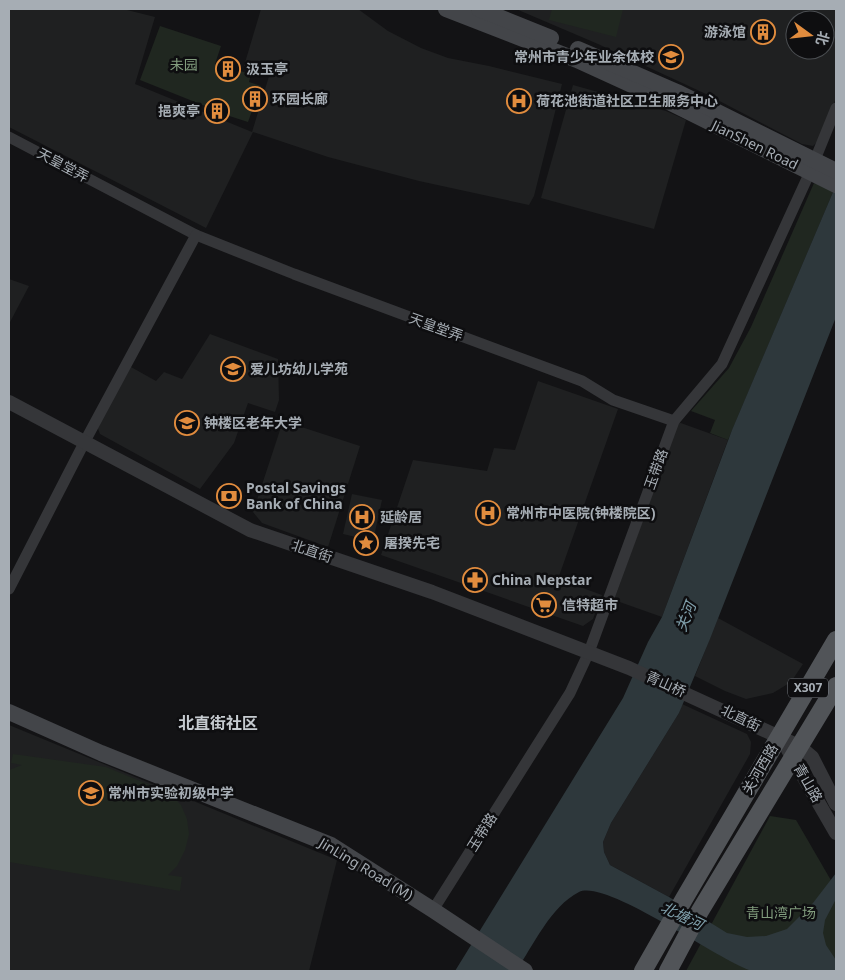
<svg xmlns="http://www.w3.org/2000/svg" width="845" height="980" font-family="'Noto Sans','Noto Sans SC',sans-serif">
<style>
.built{fill:#1f2021;fill-rule:evenodd}
.green{fill:#202720}
.water{fill:#2e383c}
.lines{fill:none;stroke-linecap:round;stroke-linejoin:round}
.minor{stroke:#353639;stroke-width:11}
.tertiary{stroke:#353639;stroke-width:14}
.secondary{stroke:#434549;stroke-width:16}
.primary{stroke:#515458;stroke-width:18}
.labels{text-anchor:middle;stroke-width:5;stroke-linejoin:round;paint-order:stroke}
.shield{fill:#0e0e10;stroke:#787d83;stroke-width:1}
.shield-label{font-size:12px;font-weight:bold;fill:#a6adb4}
.poi-label{font-size:14px;font-weight:bold;fill:#a6adb4;stroke:#0e0e10;text-anchor:start}
.park-label{font-size:14px;fill:#829d7e;stroke:#0e0e10}
.street-label{font-size:14px;fill:#a6adb4;stroke:#0e0e10}
.water-label{font-size:15px;font-style:italic;fill:#80a0ac;stroke:#0e0e10}
.quarter-label{font-size:16px;font-weight:bold;fill:#c6cbd0;stroke:#0e0e10}
</style>
<rect width="100%" height="100%" fill="#131315"/>
<g class="built">
<path d="M 9,9 L 123,9 L 155,17 L 135,84 L 252,132 L 270,73 L 244,66 L 261,9 L 358,9 L 388,31 L 421,48 L 448,58 L 489,66 L 562,84 L 534,196 L 529,205 L 419,181 L 328,157 L 253,132 L 206,228 L 9,127 Z"/>
<path d="M 516,9 L 836,9 L 836,98 L 820,139 L 813,146 L 802,144 L 706,94 L 598,44 ZM 795,20 L 825,20 L 825,50 L 795,50 Z"/>
<path d="M 573,85 L 666,111 L 686,120 L 654,229 L 541,198 Z"/>
<path d="M 9,279 L 29,286 L 9,324 Z"/>
<path d="M 210,334 L 278,359 L 279,400 L 275,412 L 248,403 L 234,443 L 200,489 L 100,434 L 97,426 L 131,367 L 156,381 L 164,372 L 182,379 Z"/>
<path d="M 538,381 L 618,409 L 558,579 L 602,595 L 593,619 L 583,626 L 381,555 L 413,460 L 487,471 L 494,448 L 515,450 Z"/>
<path d="M 283,421 L 360,446 L 328,547 L 262,523 L 253,512 Z"/>
<path d="M 678,422 L 728,440 L 662,617 L 614,600 Z"/>
<path d="M 352,494 L 382,500 L 373,541 L 343,534 Z"/>
<path d="M 718,618 L 803,664 L 791,682 L 773,693 L 746,699 L 725,691 L 695,676 Z"/>
<path d="M 682,704 L 747,734 L 751,742 L 750,754 L 669,897 L 610,865 L 604,852 L 603,842 L 611,823 L 679,713 Z"/>
<path d="M 9,725 L 337,860 L 309,971 L 9,971 Z"/>
</g>
<g class="green">
<path d="M 552,9 L 623,9 L 616,37 L 549,20 Z"/>
<path d="M 160,26 L 221,46 L 215,64 L 251,74 L 249,82 L 261,86 L 248,122 L 220,113 L 219,115 L 204,109 L 205,106 L 140,80 Z"/>
<path d="M 814,183 L 834,190 L 728,440 L 710,433 L 715,420 L 691,411 L 729,368 L 751,327 Z"/>
<path d="M 13,754 L 106,767 L 169,793 L 181,805 L 187,819 L 189,834 L 185,850 L 177,866 L 168,875 L 182,877 L 180,891 L 9,862 L 9,770 L 22,765 L 11,763 Z"/>
<path d="M 770,816 L 796,820 L 836,889 L 836,971 L 686,971 Z"/>
</g>
<path class="water" d="M 836,185 L 836,317 L 710,639 L 679,713 L 611,823 L 603,842 L 604,852 L 610,865 L 669,897 L 727,933 L 747,937 L 766,936 L 787,929 L 813,903 L 836,873 L 836,899 L 825,920 L 823,933 L 826,945 L 836,960 L 836,971 C 816,971 796,971 775,971 C 767,971 757,973 749,970 C 717,959 606,879 579,892 C 551,906 533,946 516,971 L 455,971 L 623,698 L 648,642 L 662,617 L 732,430 Z"/>
<g class="lines">
<g class="minor">
<path d="M 9,137 L 196,235 L 294,274 L 582,381 L 613,400 L 674,421"/>
<path d="M 9,589 L 84,443 L 196,235"/>
<path d="M 433,910 L 570,693 L 589,652 L 674,421 L 722,364 L 810,172 L 836,108"/>
</g>
<g class="tertiary">
<path d="M 9,402 L 250,530 L 432,592 L 629,668 L 799,746 L 812,757 L 836,804"/>
<path d="M 788,750 L 836,833"/>
</g>
<g class="secondary">
<path d="M 446,9 L 577,60 L 671,103 L 836,185"/>
<path d="M 479,9 L 551,38"/>
<path d="M 578,49 L 677,92 L 836,171"/>
<path d="M 9,712 L 101,753 L 331,845 L 433,910 L 525,971"/>
</g>
<g class="primary">
<path d="M 643,971 L 684,899 L 836,640"/>
<path d="M 668,971 L 700,911 L 836,686"/>
</g>
</g>
<defs>
<symbol id="building-ring" viewBox="-11 -11 22 22"><circle r="9.5" fill="#0e0e10" stroke="#e18c3e" stroke-width="1.5"/><path d="M-4-6H4V6H1V3H-1V6H-4ZM-2.5-4.3h1.7v1.8h-1.7ZM.8-4.3h1.7v1.8H.8ZM-2.5-1h1.7V.8h-1.7ZM.8-1h1.7V.8H.8Z" fill="#e18c3e"/></symbol>
<symbol id="school-ring" viewBox="-11 -11 22 22"><circle r="9.5" fill="#0e0e10" stroke="#e18c3e" stroke-width="1.5"/><path d="M0-5L7-2L0 1L-7-2ZM-4 1L0 2.5L4 1V4Q0 6-4 4Z" fill="#e18c3e"/></symbol>
<symbol id="hospital-ring" viewBox="-11 -11 22 22"><circle r="9.5" fill="#0e0e10" stroke="#e18c3e" stroke-width="1.5"/><path d="M-5-5h3v3.5h4V-5h3V5h-3V1.5h-4V5h-3Z" fill="#e18c3e"/></symbol>
<symbol id="bank-ring" viewBox="-11 -11 22 22"><circle r="9.5" fill="#0e0e10" stroke="#e18c3e" stroke-width="1.5"/><path d="M-6-4H6V4H-6ZM0-2.3a2.3 2.3 0 1 0 0 4.6a2.3 2.3 0 1 0 0-4.6Z" fill="#e18c3e"/></symbol>
<symbol id="sight-ring" viewBox="-11 -11 22 22"><circle r="9.5" fill="#0e0e10" stroke="#e18c3e" stroke-width="1.5"/><path d="M0-6L1.8-2.2L6-1.7L2.9 1.2L3.7 5.4L0 3.3L-3.7 5.4L-2.9 1.2L-6-1.7L-1.8-2.2Z" fill="#e18c3e"/></symbol>
<symbol id="pharmacy-ring" viewBox="-11 -11 22 22"><circle r="9.5" fill="#0e0e10" stroke="#e18c3e" stroke-width="1.5"/><path d="M-2-6h4v4h4v4h-4v4h-4v-4h-4v-4h4Z" fill="#e18c3e"/></symbol>
<symbol id="supermarket-ring" viewBox="-11 -11 22 22"><circle r="9.5" fill="#0e0e10" stroke="#e18c3e" stroke-width="1.5"/><path d="M-6-5.5h2.5l.6 2H6L4.5 2H-2.5L-4.4-4H-6ZM-1.5 3.2a1.3 1.3 0 1 0 .1 0ZM3 3.2a1.3 1.3 0 1 0 .1 0Z" fill="#e18c3e"/></symbol>
</defs>
<g fill-rule="evenodd">
<use href="#building-ring" x="749" y="18" width="28" height="28"/>
<use href="#school-ring" x="657" y="43" width="28" height="28"/>
<use href="#building-ring" x="214" y="55" width="28" height="28"/>
<use href="#building-ring" x="241" y="85" width="28" height="28"/>
<use href="#hospital-ring" x="505" y="87" width="28" height="28"/>
<use href="#building-ring" x="203" y="97" width="28" height="28"/>
<use href="#school-ring" x="219" y="355" width="28" height="28"/>
<use href="#school-ring" x="173" y="409" width="28" height="28"/>
<use href="#bank-ring" x="215" y="482" width="28" height="28"/>
<use href="#hospital-ring" x="474" y="499" width="28" height="28"/>
<use href="#hospital-ring" x="348" y="503" width="28" height="28"/>
<use href="#sight-ring" x="352" y="529" width="28" height="28"/>
<use href="#pharmacy-ring" x="461" y="566" width="28" height="28"/>
<use href="#supermarket-ring" x="530" y="591" width="28" height="28"/>
<use href="#school-ring" x="77" y="779" width="28" height="28"/>
</g>
<g class="labels">
<rect class="shield" x="788" y="678.5" width="40" height="19" rx="4"/>
<g class="shield-label">
<text x="808" y="692">X307</text>
</g>
<g class="poi-label">
<text x="746" y="37" text-anchor="end">游泳馆</text>
<text x="654" y="62" text-anchor="end">常州市青少年业余体校</text>
<text x="246" y="74">汲玉亭</text>
<text x="272" y="104">环园长廊</text>
<text x="536" y="106">荷花池街道社区卫生服务中心</text>
<text x="200" y="116" text-anchor="end">挹爽亭</text>
<text x="250" y="374">爱儿坊幼儿学苑</text>
<text x="204" y="428">钟楼区老年大学</text>
<text x="246" y="493">Postal Savings<tspan x="246" dy="16">Bank of China</tspan></text>
<text x="506" y="518">常州市中医院(钟楼院区)</text>
<text x="380" y="522">延龄居</text>
<text x="384" y="548">屠揆先宅</text>
<text x="492" y="585">China Nepstar</text>
<text x="562" y="610">信特超市</text>
<text x="108" y="798">常州市实验初级中学</text>
</g>
<g class="park-label">
<text x="184" y="70">未园</text>
<text x="781" y="918">青山湾广场</text>
</g>
<g class="street-label">
<text transform="translate(755 145) rotate(26)" y="5">JianShen Road</text>
<text transform="translate(63 165) rotate(28)" y="5">天皇堂弄</text>
<text transform="translate(436 327) rotate(20)" y="5">天皇堂弄</text>
<text transform="translate(656 469) rotate(-70)" y="5">玉带路</text>
<text transform="translate(312 551) rotate(19)" y="5">北直街</text>
<text transform="translate(666 684) rotate(24)" y="5">青山桥</text>
<text transform="translate(741 718) rotate(26)" y="5">北直街</text>
<text transform="translate(760 769) rotate(-60)" y="5">关河西路</text>
<text transform="translate(808 783) rotate(60)" y="5">青山路</text>
<text transform="translate(482 832) rotate(-58)" y="5">玉带路</text>
<text transform="translate(366 869) rotate(31)" y="5">JinLing Road (M)</text>
</g>
<g class="water-label">
<text transform="translate(686 617) rotate(-69)" y="5">关河</text>
<text transform="translate(682 916) rotate(26)" y="5">北塘河</text>
</g>
<g class="quarter-label">
<text x="218" y="729">北直街社区</text>
</g>
</g>
<rect width="845" height="980" fill="none" stroke="#a6adb4" stroke-width="20"/>
<g transform="translate(810 35) rotate(105)"><circle r="24" fill="#0e0e10" stroke="#4b4e52"/>
<path d="M0-4L9 19L0 12L-9 19Z" fill="#e18c3e"/>
<text y="-8" font-size="14" font-weight="bold" text-anchor="middle" fill="#a6adb4">北</text>
</g>
</svg>
